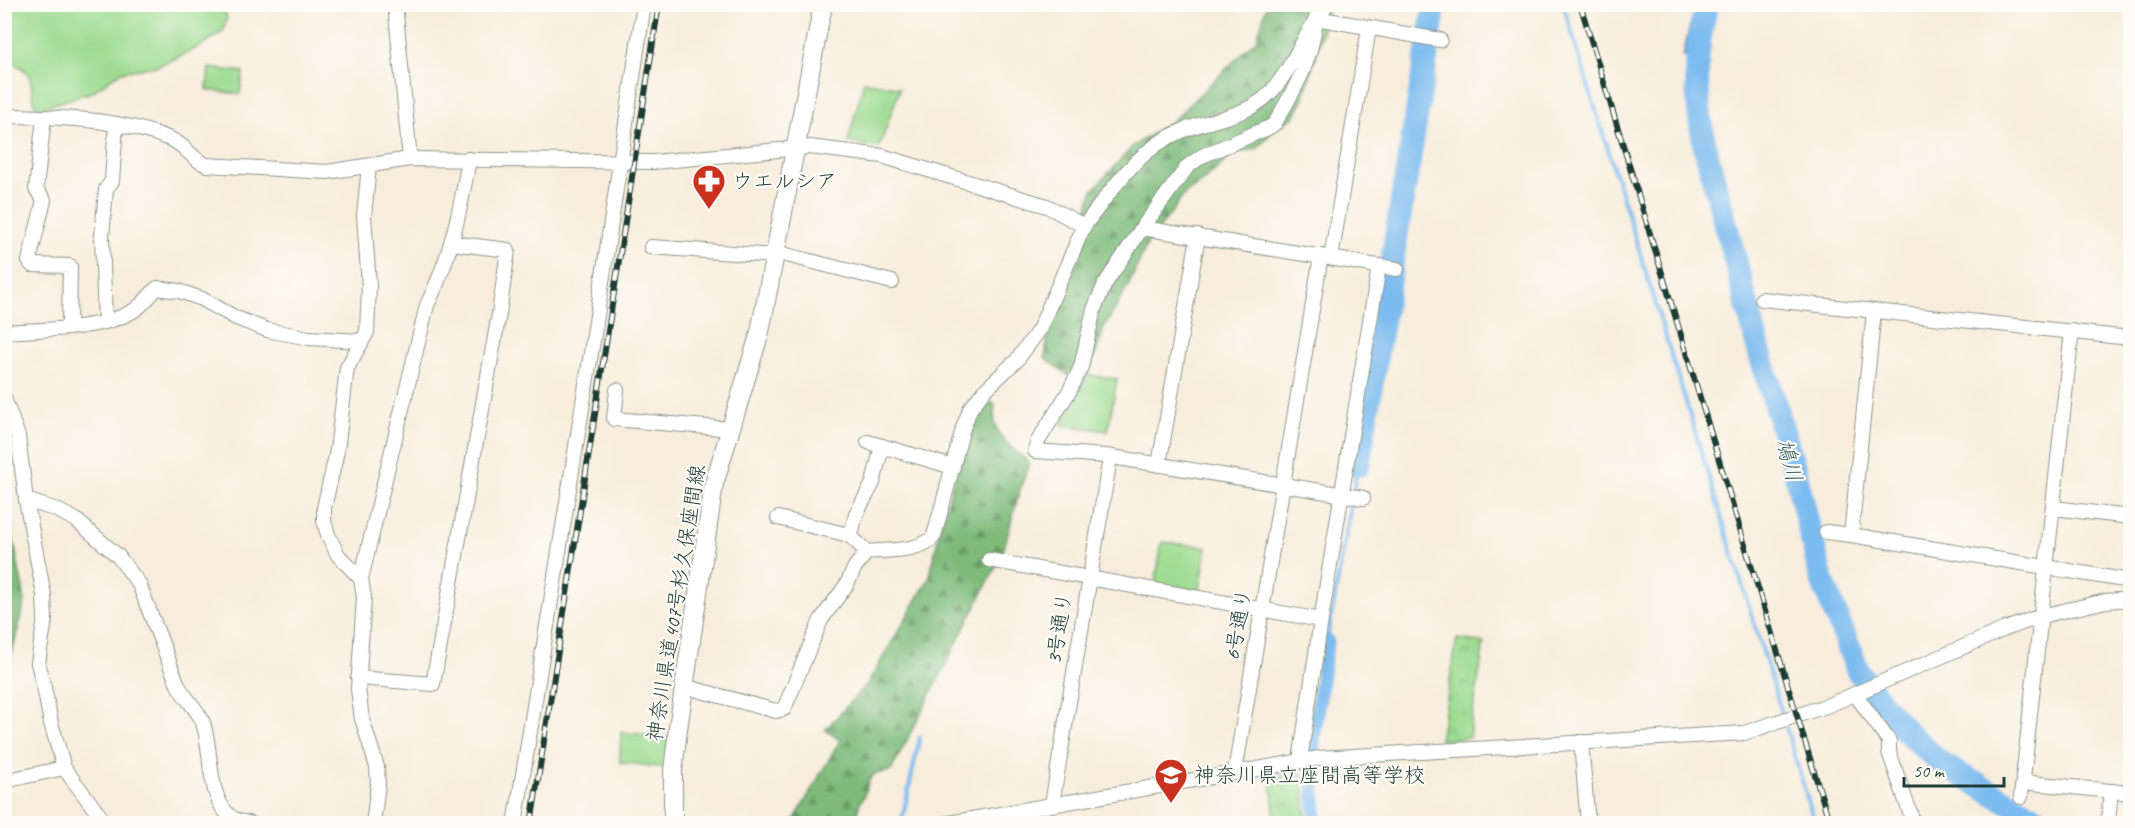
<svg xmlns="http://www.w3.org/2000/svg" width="2135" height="828" font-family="Caveat,'Klee One',sans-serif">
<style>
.grass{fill:url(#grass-tufts);stroke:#5e8c62;stroke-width:1.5}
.forest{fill:url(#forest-firs);stroke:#4e7c57;stroke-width:1.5}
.green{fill:#9ddb90;stroke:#5e8c62;stroke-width:1.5}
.water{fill:url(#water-ripples);stroke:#4d7c92;stroke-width:1.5}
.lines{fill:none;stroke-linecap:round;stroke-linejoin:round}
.stream{stroke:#7bbbef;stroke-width:4}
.canal{stroke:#7bbbef;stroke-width:14}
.river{stroke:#7bbbef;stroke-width:24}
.street-casing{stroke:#8c9588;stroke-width:16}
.secondary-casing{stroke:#8c9588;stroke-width:20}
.street{stroke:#fff;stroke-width:14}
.secondary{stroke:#fff;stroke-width:18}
.rail-casing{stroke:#1f3d34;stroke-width:6}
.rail{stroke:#fdfcf7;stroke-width:4;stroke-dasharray:11;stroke-linecap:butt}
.labels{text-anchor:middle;stroke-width:4.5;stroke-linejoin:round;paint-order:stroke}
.poi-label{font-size:21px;fill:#1f3d34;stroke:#fdfcf7;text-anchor:start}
.street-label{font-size:21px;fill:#1f3d34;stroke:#fdfcf7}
.water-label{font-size:22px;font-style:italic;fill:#365c63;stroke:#fdfcf7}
</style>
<defs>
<pattern id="grass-tufts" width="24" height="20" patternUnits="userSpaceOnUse" patternTransform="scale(1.5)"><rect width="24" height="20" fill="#9ddb90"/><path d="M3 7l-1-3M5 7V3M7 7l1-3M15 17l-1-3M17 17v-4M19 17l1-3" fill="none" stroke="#87bd7d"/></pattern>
<pattern id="forest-firs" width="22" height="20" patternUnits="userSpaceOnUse" patternTransform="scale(1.5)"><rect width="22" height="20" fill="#7ebb7a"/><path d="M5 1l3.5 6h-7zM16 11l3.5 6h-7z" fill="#679965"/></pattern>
<pattern id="water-ripples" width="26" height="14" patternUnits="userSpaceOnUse" patternTransform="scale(1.5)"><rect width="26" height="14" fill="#7bbbef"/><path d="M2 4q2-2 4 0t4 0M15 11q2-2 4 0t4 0" fill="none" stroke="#6499c2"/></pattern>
</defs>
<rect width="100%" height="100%" fill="#fdfcf7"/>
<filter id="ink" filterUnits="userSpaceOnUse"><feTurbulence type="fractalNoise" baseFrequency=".0167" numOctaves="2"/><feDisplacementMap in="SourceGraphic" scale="12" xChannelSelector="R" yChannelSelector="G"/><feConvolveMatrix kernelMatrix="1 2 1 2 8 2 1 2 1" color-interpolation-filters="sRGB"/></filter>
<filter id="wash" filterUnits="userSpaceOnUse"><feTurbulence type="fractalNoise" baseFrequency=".008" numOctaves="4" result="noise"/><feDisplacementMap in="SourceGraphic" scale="24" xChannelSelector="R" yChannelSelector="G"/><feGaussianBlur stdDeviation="1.35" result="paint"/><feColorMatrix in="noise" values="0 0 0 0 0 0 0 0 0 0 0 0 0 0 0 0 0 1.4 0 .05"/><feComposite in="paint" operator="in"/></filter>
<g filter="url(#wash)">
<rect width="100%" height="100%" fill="#f8eddc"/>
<g class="grass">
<path d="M 1457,639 L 1484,643 L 1469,738 L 1440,740 Z"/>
<path d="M 1302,774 L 1307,823 L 1275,823 L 1271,777 Z"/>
</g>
<g class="forest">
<path d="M 1267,5 L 1330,5 L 1304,98 L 1294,117 L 1274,129 L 1258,148 L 1233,154 L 1208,177 L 1185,194 L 1146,246 L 1129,285 L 1104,328 L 1092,365 L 1081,379 L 1068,375 L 1045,358 L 1049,326 L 1087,239 L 1087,211 L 1092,191 L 1133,146 L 1172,121 L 1257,39 Z"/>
<path d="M 984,400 L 995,404 C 990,436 1008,444 1030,463 L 1020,490 L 1002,555 L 891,771 L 874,774 L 869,780 L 864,796 L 859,804 L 857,823 L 792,824 L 840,740 L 825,730 L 868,683 L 929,579 L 941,525 L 972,418 Z"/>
<path d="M 5,496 L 25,600 L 5,682 L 4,682 Z"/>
</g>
<g class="green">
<path d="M 5,4 L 223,5 L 227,18 L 223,32 L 190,52 L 157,66 L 121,72 L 92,92 L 47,106 L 35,107 C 29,78 36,71 5,60 Z"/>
<path d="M 209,68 L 243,72 L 240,94 L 207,90 Z"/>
<path d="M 864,81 L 900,88 L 879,148 L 848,142 Z"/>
<path d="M 1089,375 L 1117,379 L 1108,431 L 1062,425 Z"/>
<path d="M 1162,542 L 1207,547 L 1200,590 L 1155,584 Z"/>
<path d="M 621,732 L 670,738 L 667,768 L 620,762 Z"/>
</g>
<path class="water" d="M 1697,5 L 1717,5 L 1704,59 L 1683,57 L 1689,29 Z"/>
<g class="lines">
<g class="stream">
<path d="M 1563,4 L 1783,717"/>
<path d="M 1353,493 L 1358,465"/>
<path d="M 1327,641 L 1352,500"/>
<path d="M 1785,724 L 1815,824"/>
<path d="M 1251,777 L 1312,767"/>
<path d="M 901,824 L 920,737"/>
</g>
<path class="canal" d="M 1317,824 L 1312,774 L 1313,745 L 1327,641"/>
<g class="river">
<path d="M 1707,4 C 1693,53 1695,99 1705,147 L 1759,350 L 1795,471 L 1821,577 L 1858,671 L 1878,699 L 1905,730 L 1943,765 L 2047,824"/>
<path d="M 1358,465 L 1435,4"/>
</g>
</g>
</g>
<g filter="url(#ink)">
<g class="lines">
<defs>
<g id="street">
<path d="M 395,4 L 410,159"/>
<path d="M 44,117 L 36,189 L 44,200 L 29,261 L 32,265 L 70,266 L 69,327"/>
<path d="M 4,120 L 15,116 C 66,118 122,119 170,139 C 188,146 190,159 207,165 L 327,172 L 410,159 L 654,162 L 810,147 L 882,156 L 1047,206 L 1084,226"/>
<path d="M 369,166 L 364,216 L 369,286 L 367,332 L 347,368 L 337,451 L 324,508 L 324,521 L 328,535 L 338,555 L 361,579 L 364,597 L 358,689 L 362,719 L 377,767 L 378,784 L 373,824"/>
<path d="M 1142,228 L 1397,269"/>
<path d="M 651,247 L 775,256"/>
<path d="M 775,252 L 892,282"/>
<path d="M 1331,258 L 1369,28"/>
<path d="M 1762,299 L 2130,338"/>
<path d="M 1874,311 L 1851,535 L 2130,581"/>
<path d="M 105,322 L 102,236 L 106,189 L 112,181 L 116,124"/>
<path d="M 4,332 C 44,329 98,331 133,311 C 142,306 150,295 157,288 L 179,291 L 202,299 L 236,318 L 267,330 L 309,338 L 361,341"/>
<path d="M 617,390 L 614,419 L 730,429"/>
<path d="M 4,398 L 18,436 L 26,500 L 44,595 L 45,619 L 38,663 L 44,687 L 51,723 L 64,768 L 106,824"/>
<path d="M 868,442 L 953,467"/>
<path d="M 1159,465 L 1198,236"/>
<path d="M 1363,498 L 1106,456 L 1035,451 L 1038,441 L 1070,390 L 1081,367 L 1094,309 L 1105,284 L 1142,228 L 1188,166 L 1202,156 L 1270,127 L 1275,123 C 1297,85 1311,63 1316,18 L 1440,40"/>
<path d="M 26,500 L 57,510 L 76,520 L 118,556 L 139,584 L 178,685 C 185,699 198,709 203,723 C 213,751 206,802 234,819 C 239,822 246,822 252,824"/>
<path d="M 2054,508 L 2130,517"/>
<path d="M 778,518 L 849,535 L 867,552"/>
<path d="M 1826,532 L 1851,535"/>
<path d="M 849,535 L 852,531 L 856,514 L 873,483 L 882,446"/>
<path d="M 989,560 L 1321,620"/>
<path d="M 361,579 L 427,305 C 451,257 460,212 469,159"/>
<path d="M 358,678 L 433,684 L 499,314 L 508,250 L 451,243"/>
<path d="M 683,686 L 776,711 L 784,709 L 821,620 L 847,584 L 855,567 L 867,552 C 886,550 922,552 934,536 L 963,428 L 970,409 L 984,391 L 1017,360 L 1039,330 L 1084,226 C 1111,191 1138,148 1182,131 C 1210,119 1247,117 1270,93 C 1294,67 1305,31 1327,4"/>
<path d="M 1855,694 L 1889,741 L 1889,752 L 1914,824"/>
<path d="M 1581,742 L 1588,824"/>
<path d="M 1300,760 L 1321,620 L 1379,266"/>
<path d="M 1235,772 L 1321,256"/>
<path d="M 4,781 L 64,768"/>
<path d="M 2023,782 L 2130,793"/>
<path d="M 2021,797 L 2072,331"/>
<path d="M 1052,804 L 1110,458"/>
<path d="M 2108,821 L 2111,791"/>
<path d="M 515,824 L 596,322 L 644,4"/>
<path d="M 943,824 L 1319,758 L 1744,733 L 1829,705 L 2005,629 L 2041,616 L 2106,601 L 2130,599"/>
</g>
<path id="secondary" d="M 673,824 L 673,771 L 678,729 L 714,484 L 760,332 L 823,4"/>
</defs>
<use href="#street" class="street-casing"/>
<use href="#secondary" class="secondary-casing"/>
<use href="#street" class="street"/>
<use href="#secondary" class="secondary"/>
<defs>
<g id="rail">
<path d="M 1580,4 L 1830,824"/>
<path d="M 531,824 L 659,4"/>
</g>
</defs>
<use href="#rail" class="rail-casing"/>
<use href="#rail" class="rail"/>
</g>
</g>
<defs>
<symbol id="pharmacy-pin" viewBox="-11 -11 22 30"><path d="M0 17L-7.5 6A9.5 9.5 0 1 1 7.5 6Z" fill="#c8321e" stroke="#fdfcf7"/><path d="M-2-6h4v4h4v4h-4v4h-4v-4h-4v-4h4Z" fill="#fff"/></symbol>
<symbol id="school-pin" viewBox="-11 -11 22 30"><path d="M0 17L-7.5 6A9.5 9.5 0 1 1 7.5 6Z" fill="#c8321e" stroke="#fdfcf7"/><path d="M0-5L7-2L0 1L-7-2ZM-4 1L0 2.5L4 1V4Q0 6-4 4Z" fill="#fff"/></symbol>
</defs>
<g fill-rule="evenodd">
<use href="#pharmacy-pin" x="690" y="162" width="38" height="52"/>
<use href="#school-pin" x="1152" y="756" width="38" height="52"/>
</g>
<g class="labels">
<g class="poi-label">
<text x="732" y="188">ウエルシア</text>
<text x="1194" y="782">神奈川県立座間高等学校</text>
</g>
<g class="street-label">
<text transform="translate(676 603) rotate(-81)" y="7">神奈川県道407号杉久保座間線</text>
<text transform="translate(1238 624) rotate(-80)" y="7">6号通り</text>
<text transform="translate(1059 628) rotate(-81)" y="7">3号通り</text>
</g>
<g class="water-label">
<text transform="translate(1790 460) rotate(75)" y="8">鳩川</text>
</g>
</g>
<rect width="2135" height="828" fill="none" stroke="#fdfcf7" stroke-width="24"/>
<path d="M1904 777v9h100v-9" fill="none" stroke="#1f3d34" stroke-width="3"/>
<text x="1913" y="777" font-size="18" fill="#1f3d34" stroke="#fdfcf7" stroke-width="4.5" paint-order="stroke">50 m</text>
</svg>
